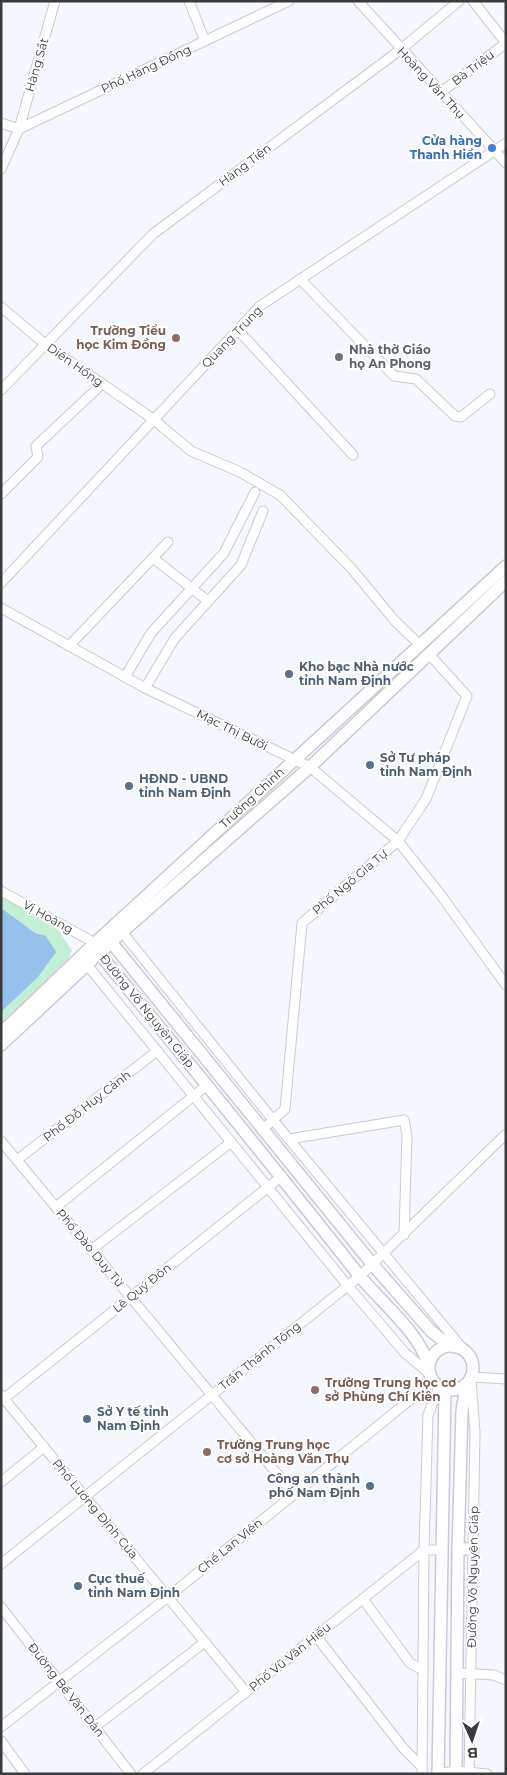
<svg xmlns="http://www.w3.org/2000/svg" width="507" height="1775" font-family="Montserrat,sans-serif">
<style>
.green{fill:#c4efd7}
.water{fill:#95c1eb}
.lines{fill:none;stroke-linecap:round;stroke-linejoin:round}
.minor-casing{stroke:#c9cbd2;stroke-width:11}
.major-casing{stroke:#c9cbd2;stroke-width:14}
.minor{stroke:#fff;stroke-width:9}
.major{stroke:#fff;stroke-width:11}
.shop-dot{fill:#3f7fe0;stroke:#fff;stroke-width:2}
.education-dot{fill:#8d6e63;stroke:#fff;stroke-width:2}
.worship-dot{fill:#6b7280;stroke:#fff;stroke-width:2}
.service-dot{fill:#5c6f8a;stroke:#fff;stroke-width:2}
.labels{text-anchor:middle;stroke-width:4;stroke-linejoin:round;paint-order:stroke}
.street-label{font-size:12px;fill:#3a3b3d;stroke:#fff}
.shop-label{font-size:12px;font-weight:bold;fill:#366cbe;stroke:#fff;text-anchor:end}
.education-label{font-size:12px;font-weight:bold;fill:#785e54;stroke:#fff;text-anchor:start}
.worship-label{font-size:12px;font-weight:bold;fill:#5b616d;stroke:#fff;text-anchor:start}
.service-label{font-size:12px;font-weight:bold;fill:#4e5e75;stroke:#fff;text-anchor:start}
</style>
<rect width="100%" height="100%" fill="#f4f7fd"/>
<path class="green" d="M 1,896 L 58,930 L 72,950 L 65,967 L 1,1026 Z"/>
<path class="water" d="M 1,908 L 35,933 L 46,936 L 56,952 L 38,977 L 1,1012 Z"/>
<g class="lines">
<defs>
<g id="minor">
<path d="M 189,1 L 205,41"/>
<path d="M 358,1 L 506,163"/>
<path d="M 440,93 L 506,43 L 473,1"/>
<path d="M 1,123 L 19,129 L 289,1"/>
<path d="M 1,169 L 19,129 L 55,1"/>
<path d="M 300,279 L 394,376 L 416,379 L 455,416 L 461,417 L 490,394"/>
<path d="M 1,307 L 45,344 L 153,419 L 191,451 L 240,472 L 280,495 L 351,568 L 395,621 L 419,644"/>
<path d="M 238,330 L 353,455"/>
<path d="M 1,390 L 153,234 L 400,50 L 459,1"/>
<path d="M 1,494 L 38,457 L 36,446 L 102,384"/>
<path d="M 153,558 L 208,601"/>
<path d="M 1,583 L 260,306 L 506,143"/>
<path d="M 1,608 L 145,688 L 310,767 L 398,841 L 440,894 L 506,985"/>
<path d="M 69,646 L 168,542"/>
<path d="M 125,677 L 151,633 L 224,553 L 255,492"/>
<path d="M 145,688 L 175,638 L 241,565 L 263,511"/>
<path d="M 1,891 L 95,943"/>
<path d="M 118,927 L 273,1120 L 463,1349"/>
<path d="M 84,961 L 348,1286 L 405,1353 L 430,1374"/>
<path d="M 262,1130 L 285,1109 L 302,923 L 398,841 L 426,799 L 467,696 L 429,654"/>
<path d="M 289,1139 L 404,1120 L 407,1135 L 404,1235"/>
<path d="M 1,1141 L 294,1494"/>
<path d="M 17,1160 L 157,1051"/>
<path d="M 56,1207 L 207,1085"/>
<path d="M 91,1250 L 230,1143"/>
<path d="M 472,1377 L 506,1379"/>
<path d="M 1,1395 L 246,1692"/>
<path d="M 1,1401 L 282,1176"/>
<path d="M 1,1482 L 44,1447"/>
<path d="M 1,1564 L 360,1276 L 506,1134"/>
<path d="M 363,1599 L 410,1663 L 423,1670"/>
<path d="M 1,1607 L 131,1774"/>
<path d="M 316,1636 L 404,1749 L 422,1767"/>
<path d="M 457,1673 L 494,1675 L 506,1680"/>
<path d="M 1,1727 L 168,1597 L 433,1381"/>
<path d="M 95,1727 L 205,1642"/>
<path d="M 1,1741 L 25,1774"/>
<path d="M 143,1774 L 424,1550 L 441,1550"/>
<path d="M 422,1774 L 424,1550 L 428,1415 L 439,1387"/>
<path d="M 436,1774 L 456,1771 L 487,1774"/>
<path d="M 469,1774 L 475,1432 L 471,1380"/>
</g>
<g id="major">
<path d="M 1,1033 L 95,943 L 506,566"/>
<path d="M 1,1045 L 122,932 L 310,767 L 506,581"/>
<circle cx="451" cy="1368" r="22"/>
<path d="M 429,1366 C 417,1329 382,1304 358,1274 C 273,1166 186,1059 99,953 L 95,943 L 111,942 L 373,1265 L 431,1331 L 441,1339 L 456,1347"/>
<path d="M 458,1549 L 473,1549"/>
<path d="M 438,1774 L 445,1390"/>
<path d="M 456,1774 L 458,1549 L 462,1411 L 466,1386"/>
</g>
</defs>
<use href="#minor" class="minor-casing"/>
<use href="#major" class="major-casing"/>
<use href="#minor" class="minor"/>
<use href="#major" class="major"/>
</g>
<circle class="shop-dot" cx="492" cy="148" r="5"/>
<g class="education-dot">
<circle cx="176" cy="338" r="5"/>
<circle cx="315" cy="1390" r="5"/>
<circle cx="207" cy="1452" r="5"/>
</g>
<circle class="worship-dot" cx="339" cy="357" r="5"/>
<g class="service-dot">
<circle cx="289" cy="674" r="5"/>
<circle cx="370" cy="765" r="5"/>
<circle cx="129" cy="786" r="5"/>
<circle cx="87" cy="1419" r="5"/>
<circle cx="370" cy="1486" r="5"/>
<circle cx="78" cy="1586" r="5"/>
</g>
<g class="labels">
<g class="street-label">
<text transform="translate(37 65) rotate(-74)" y="4">Hàng Sắt</text>
<text transform="translate(473 68) rotate(-37)" y="4">Bà Triệu</text>
<text transform="translate(146 69) rotate(-25)" y="4">Phố Hàng Đồng</text>
<text transform="translate(431 83) rotate(47)" y="4">Hoàng Văn Thụ</text>
<text transform="translate(245 165) rotate(-37)" y="4">Hàng Tiện</text>
<text transform="translate(232 337) rotate(-46)" y="4">Quang Trung</text>
<text transform="translate(75 365) rotate(35)" y="4">Diên Hồng</text>
<text transform="translate(232 730) rotate(26)" y="4">Mạc Thị Bưởi</text>
<text transform="translate(252 798) rotate(-43)" y="4">Trường Chinh</text>
<text transform="translate(350 882) rotate(-40)" y="4">Phố Ngô Gia Tự</text>
<text transform="translate(48 917) rotate(29)" y="4">Vị Hoàng</text>
<text transform="translate(147 1011) rotate(51)" y="4">Đường Võ Nguyên Giáp</text>
<text transform="translate(87 1106) rotate(-38)" y="4">Phố Đỗ Huy Cảnh</text>
<text transform="translate(90 1248) rotate(50)" y="4">Phố Đào Duy Từ</text>
<text transform="translate(142 1288) rotate(-39)" y="4">Lê Quý Đôn</text>
<text transform="translate(260 1356) rotate(-39)" y="4">Trần Thánh Tông</text>
<text transform="translate(95 1509) rotate(50)" y="4">Phố Lương Định Của</text>
<text transform="translate(230 1546) rotate(-39)" y="4">Chế Lan Viên</text>
<text transform="translate(473 1577) rotate(-89)" y="4">Đường Võ Nguyên Giáp</text>
<text transform="translate(290 1657) rotate(-39)" y="4">Phố Vũ Văn Hiếu</text>
<text transform="translate(66 1690) rotate(52)" y="4">Đường Bế Văn Đàn</text>
</g>
<g class="shop-label">
<text x="482" y="145">Cửa hàng<tspan x="482" dy="14">Thanh Hiền</tspan></text>
</g>
<g class="education-label">
<text x="166" y="335" text-anchor="end">Trường Tiểu<tspan x="166" dy="14">học Kim Đồng</tspan></text>
<text x="325" y="1387">Trường Trung học cơ<tspan x="325" dy="14">sở Phùng Chí Kiên</tspan></text>
<text x="217" y="1449">Trường Trung học<tspan x="217" dy="14">cơ sở Hoàng Văn Thụ</tspan></text>
</g>
<g class="worship-label">
<text x="349" y="354">Nhà thờ Giáo<tspan x="349" dy="14">họ An Phong</tspan></text>
</g>
<g class="service-label">
<text x="299" y="671">Kho bạc Nhà nước<tspan x="299" dy="14">tỉnh Nam Định</tspan></text>
<text x="380" y="762">Sở Tư pháp<tspan x="380" dy="14">tỉnh Nam Định</tspan></text>
<text x="139" y="783">HĐND - UBND<tspan x="139" dy="14">tỉnh Nam Định</tspan></text>
<text x="97" y="1416">Sở Y tế tỉnh<tspan x="97" dy="14">Nam Định</tspan></text>
<text x="360" y="1483" text-anchor="end">Công an thành<tspan x="360" dy="14">phố Nam Định</tspan></text>
<text x="88" y="1583">Cục thuế<tspan x="88" dy="14">tỉnh Nam Định</tspan></text>
</g>
</g>
<rect width="507" height="1775" fill="none" stroke="#3a3b3d" stroke-width="5"/>
<g transform="translate(472 1740) rotate(177)" stroke="#ffffff" stroke-width="4" paint-order="stroke">
<path d="M0-4L9 19L0 12L-9 19Z" fill="#3a3b3d"/>
<text y="-8" font-size="14" font-weight="bold" text-anchor="middle" fill="#3a3b3d">B</text>
</g>
</svg>
